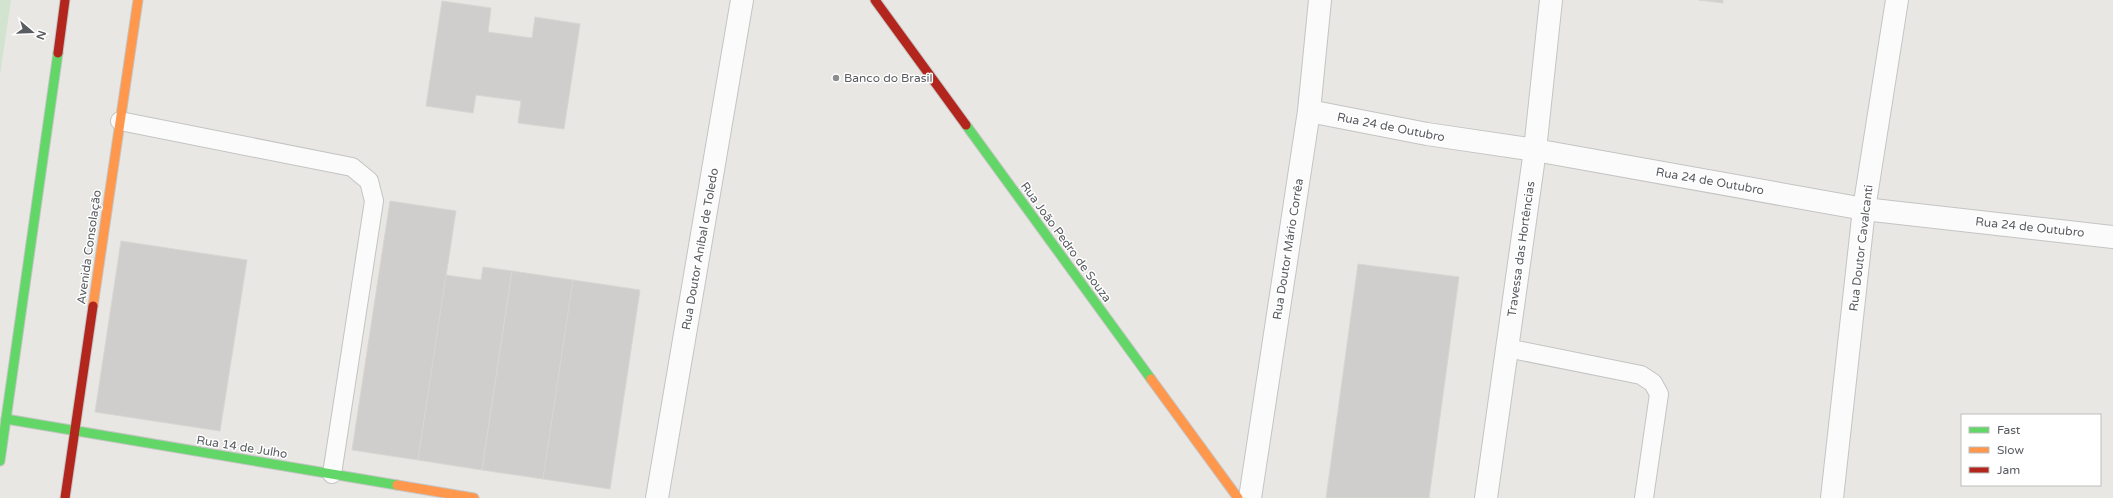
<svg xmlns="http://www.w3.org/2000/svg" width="2113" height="498" font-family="'Varela Round',sans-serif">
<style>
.green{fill:#d2e3cf}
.building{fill:#cfcecc;stroke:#d7d6d2}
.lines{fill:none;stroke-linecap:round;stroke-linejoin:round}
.lane-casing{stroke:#c4c4c4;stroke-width:20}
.street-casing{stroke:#c4c4c4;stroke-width:24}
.fast-casing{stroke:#c5c5c5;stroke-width:11}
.slow-casing{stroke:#c5c5c5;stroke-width:11}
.jam-casing{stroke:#c5c5c5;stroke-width:11}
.lane{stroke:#fcfbfb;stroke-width:18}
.street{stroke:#fcfbfb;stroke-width:22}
.fast{stroke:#63d668;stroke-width:9}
.slow{stroke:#ff974d;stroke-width:9}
.jam{stroke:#b3261e;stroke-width:9}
.poi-dot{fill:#8b8d8e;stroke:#fff;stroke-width:1.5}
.labels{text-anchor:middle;stroke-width:3;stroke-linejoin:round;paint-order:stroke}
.poi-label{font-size:12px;fill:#595c60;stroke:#fff;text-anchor:start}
.street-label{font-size:12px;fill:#595c60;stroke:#fff}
</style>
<rect width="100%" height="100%" fill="#e8e7e3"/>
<path class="green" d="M 0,0 L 11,0 L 0,75 Z"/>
<g class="building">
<path d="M 1699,0 L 1723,0 L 1723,3 Z"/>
<path d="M 442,1 L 491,8 L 488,32 L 532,38 L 535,17 L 580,24 L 564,129 L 518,123 L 521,101 L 476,95 L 473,113 L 426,106 Z"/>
<path d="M 390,201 L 456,211 L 418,460 L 352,450 Z"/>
<path d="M 121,241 L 247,260 L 220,431 L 95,412 Z"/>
<path d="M 1358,264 L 1459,277 L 1429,498 L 1326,498 Z"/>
<path d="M 483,267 L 512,271 L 482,470 L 418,460 L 446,275 L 481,280 Z"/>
<path d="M 512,271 L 573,280 L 543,479 L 482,470 Z"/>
<path d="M 573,280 L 640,290 L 610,489 L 543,479 Z"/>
</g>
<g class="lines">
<defs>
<g id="lane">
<path d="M 120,121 L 352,167 L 369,181 L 374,201 L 332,474"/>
<path d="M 1507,348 L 1641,375 L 1653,383 L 1659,394 L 1644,498"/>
</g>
<g id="street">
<path d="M 1309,111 L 1427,134 L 1535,150 L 1864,209 L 2113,237"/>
<path d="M 657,498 L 742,0"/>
<path d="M 1250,498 L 1309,111 L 1320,0"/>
<path d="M 1486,498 L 1535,150 L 1551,0"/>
<path d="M 1832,498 L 1864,209 L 1897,0"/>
</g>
<g id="fast">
<path d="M 966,125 L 1151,379"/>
<path d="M 6,419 L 397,485"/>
<path d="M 0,461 L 58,53"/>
</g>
<g id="slow">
<path d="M 93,306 L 138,0"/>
<path d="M 1151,379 L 1238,498"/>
<path d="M 397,485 L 474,498"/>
</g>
<g id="jam">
<path d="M 875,0 L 966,125"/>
<path d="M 58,53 L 65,0"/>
<path d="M 65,498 L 93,306"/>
</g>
</defs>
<use href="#lane" class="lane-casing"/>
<use href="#street" class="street-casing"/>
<use href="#fast" class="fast-casing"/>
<use href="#slow" class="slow-casing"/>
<use href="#jam" class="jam-casing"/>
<use href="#lane" class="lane"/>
<use href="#street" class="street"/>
<use href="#fast" class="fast"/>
<use href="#slow" class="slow"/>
<use href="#jam" class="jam"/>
</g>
<circle class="poi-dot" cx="836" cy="78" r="4"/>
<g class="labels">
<g class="poi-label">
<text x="844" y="82">Banco do Brasil</text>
</g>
<g class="street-label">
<text transform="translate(1391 127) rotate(11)" y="4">Rua 24 de Outubro</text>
<text transform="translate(1710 181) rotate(10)" y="4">Rua 24 de Outubro</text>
<text transform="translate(2030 227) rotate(6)" y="4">Rua 24 de Outubro</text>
<text transform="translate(1066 242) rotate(54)" y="4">Rua João Pedro de Souza</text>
<text transform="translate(89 247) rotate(-82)" y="4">Avenida Consolação</text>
<text transform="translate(1861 248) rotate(-83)" y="4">Rua Doutor Cavalcanti</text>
<text transform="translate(700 249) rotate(-80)" y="4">Rua Doutor Aníbal de Toledo</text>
<text transform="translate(1288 249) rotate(-81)" y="4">Rua Doutor Mário Corrêa</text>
<text transform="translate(1521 249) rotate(-82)" y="4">Travessa das Hortências</text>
<text transform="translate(242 447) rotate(9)" y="4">Rua 14 de Julho</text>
</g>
</g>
<rect x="1961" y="414" width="140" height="72" fill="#ffffff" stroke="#bdbebf"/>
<rect x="1969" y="427" width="20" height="6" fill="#63d668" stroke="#bdbebf"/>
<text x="1997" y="434" font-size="12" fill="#595c60">Fast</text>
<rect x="1969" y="447" width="20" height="6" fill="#ff974d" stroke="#bdbebf"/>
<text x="1997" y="454" font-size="12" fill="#595c60">Slow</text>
<rect x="1969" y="467" width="20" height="6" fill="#b3261e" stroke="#bdbebf"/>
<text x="1997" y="474" font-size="12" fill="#595c60">Jam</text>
<g transform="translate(32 32) rotate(109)" stroke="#ffffff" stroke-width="3" paint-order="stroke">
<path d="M0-3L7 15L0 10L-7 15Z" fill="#595c60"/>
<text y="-6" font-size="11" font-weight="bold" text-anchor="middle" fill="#595c60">N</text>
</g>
</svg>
